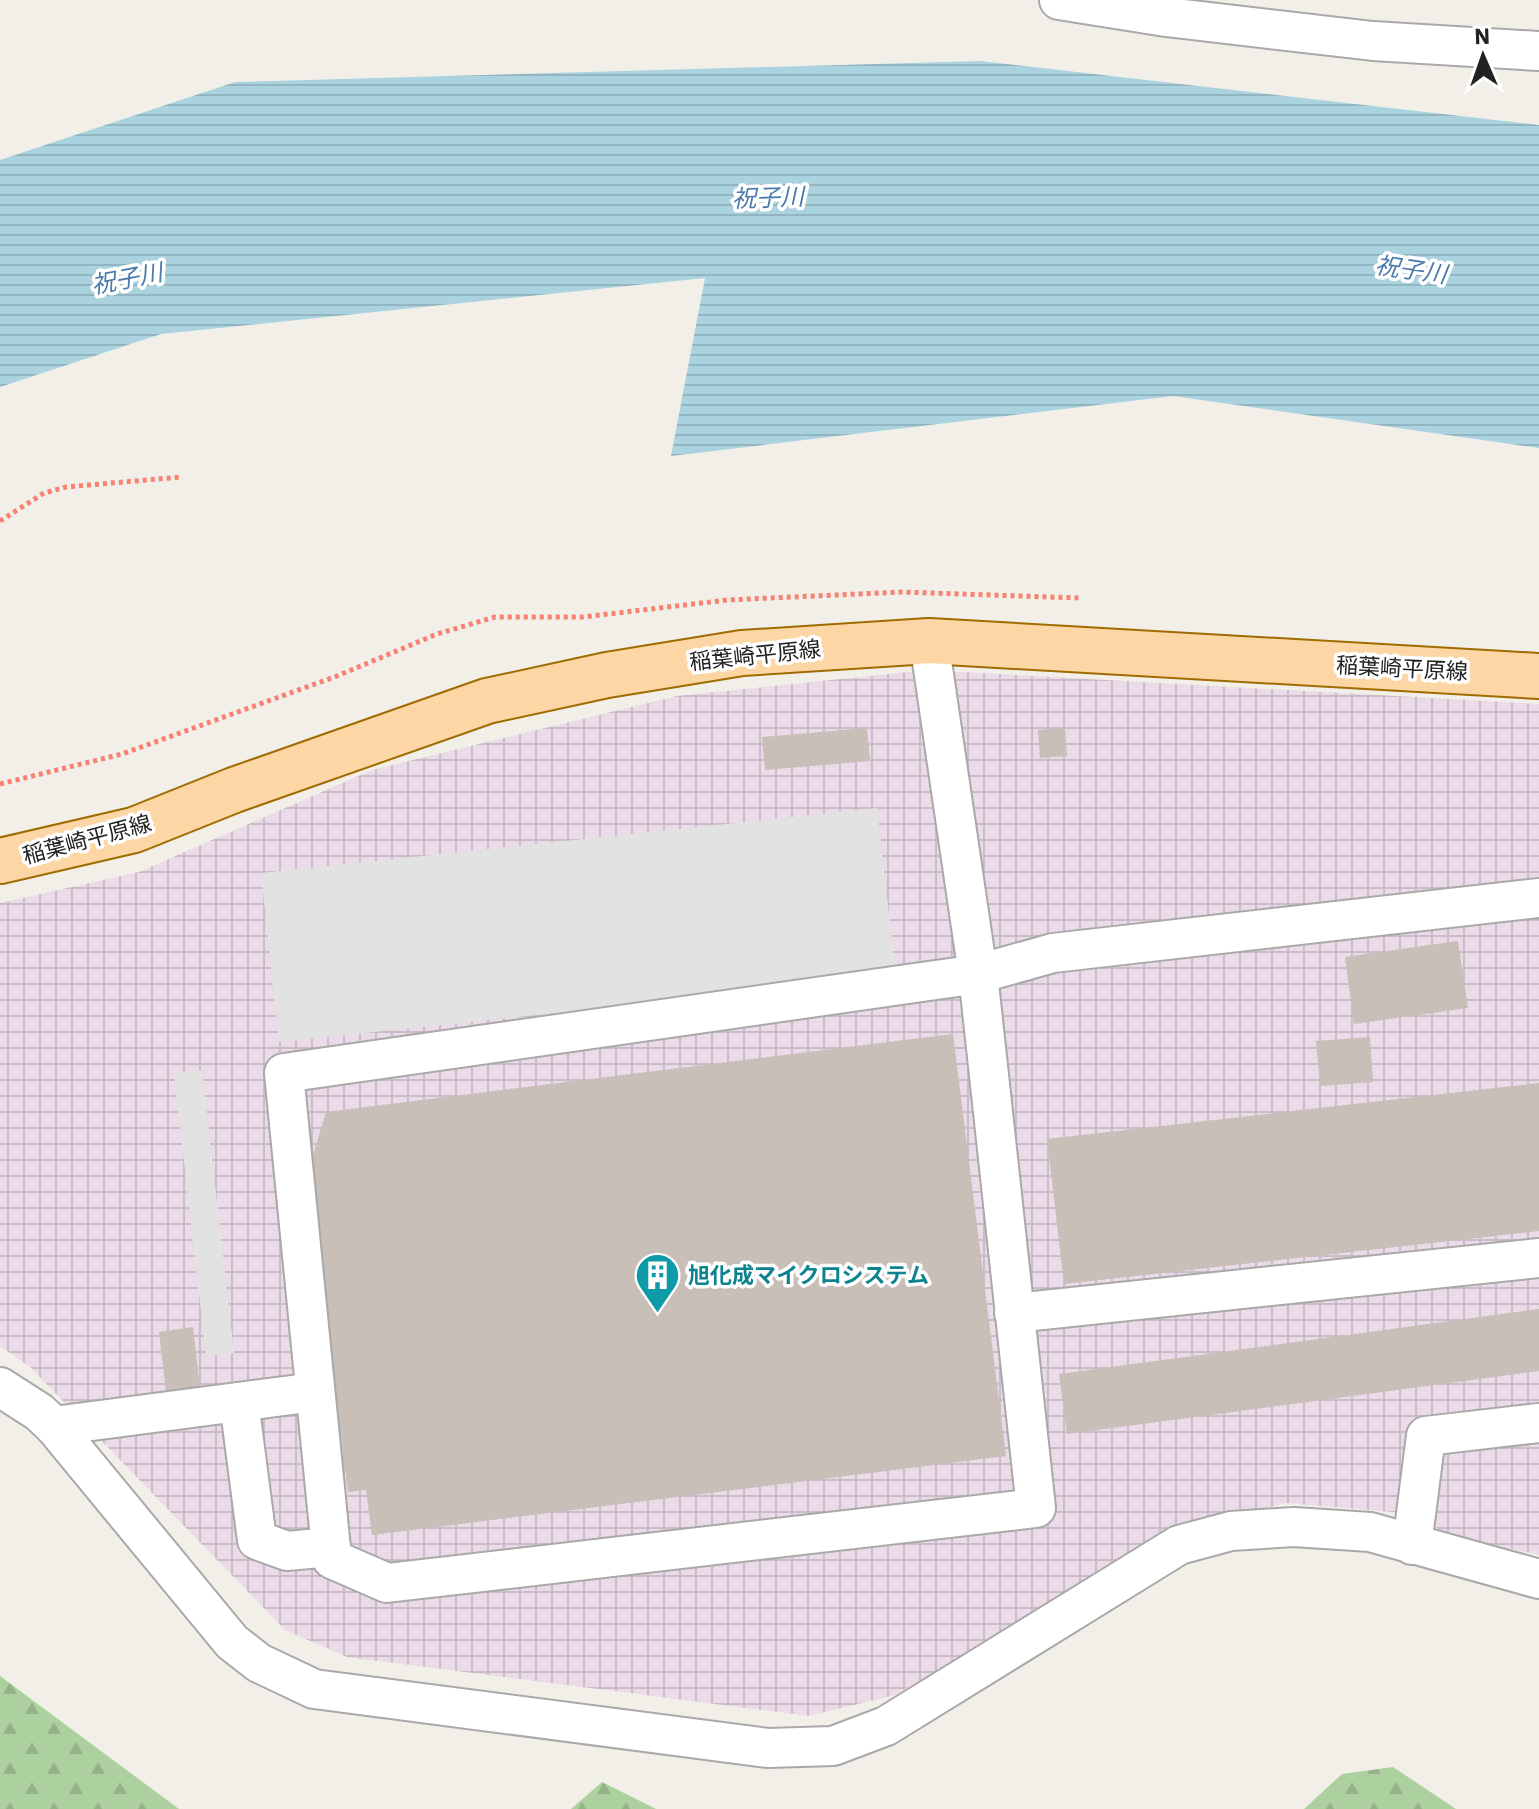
<svg xmlns="http://www.w3.org/2000/svg" width="1539" height="1809" font-family="'IBM Plex Sans','Noto Sans JP',sans-serif">
<style>
.industrial{fill:url(#industrial-grid)}
.forest{fill:url(#forest-firs)}
.parking{fill:#e2e2e2}
.water{fill:url(#water-rules)}
.building{fill:#c7bfb8}
.lines{fill:none;stroke-linecap:round;stroke-linejoin:round}
.minor-casing{stroke:#a9a9a9;stroke-width:42}
.major-casing{stroke:#a06b00;stroke-width:48}
.path{stroke:#fa8072;stroke-width:5;stroke-dasharray:4 4;stroke-linecap:butt}
.minor{stroke:#fff;stroke-width:38}
.major{stroke:#fcd6a4;stroke-width:44}
.labels{text-anchor:middle;stroke-width:7;stroke-linejoin:round;paint-order:stroke}
.street-label{font-size:22px;fill:#222;stroke:#fff}
.culture-label{font-size:22px;font-weight:bold;fill:#0d838f;stroke:#fff;text-anchor:start}
.water-label{font-size:24px;font-style:italic;fill:#4a7aab;stroke:#fff}
</style>
<defs>
<pattern id="industrial-grid" width="8" height="8" patternUnits="userSpaceOnUse" patternTransform="scale(2)"><rect width="8" height="8" fill="#ebdbe8"/><path d="M0 4h8M4 0v8" fill="none" stroke="#c9bcc7"/></pattern>
<pattern id="forest-firs" width="22" height="20" patternUnits="userSpaceOnUse" patternTransform="scale(2)"><rect width="22" height="20" fill="#add19e"/><path d="M5 1l3.5 6h-7zM16 11l3.5 6h-7z" fill="#95b388"/></pattern>
<pattern id="water-rules" width="6" height="5" patternUnits="userSpaceOnUse" patternTransform="scale(2)"><rect width="6" height="5" fill="#aad3df"/><path d="M0 2.5h6" fill="none" stroke="#92b5bf"/></pattern>
</defs>
<rect width="100%" height="100%" fill="#f2efe9"/>
<path class="industrial" d="M 927,670 L 1539,704 L 1539,1555 L 1451,1535 L 1405,1513 L 1286,1503 L 1183,1529 L 895,1695 L 809,1716 L 347,1657 L 285,1630 L 30,1367 L 0,1346 L 0,903 L 139,872 L 372,770 L 677,696 Z"/>
<g class="forest">
<path d="M 0,1676 L 179,1809 L 0,1809 Z"/>
<path d="M 1393,1767 L 1456,1809 L 1304,1809 L 1342,1774 Z"/>
<path d="M 602,1782 L 656,1809 L 571,1809 Z"/>
</g>
<g class="parking">
<path d="M 877,808 L 896,977 L 279,1042 L 261,873 Z"/>
<path d="M 202,1070 L 234,1353 L 206,1356 L 174,1073 Z"/>
</g>
<path class="water" d="M 980,61 L 1539,125 L 1539,448 L 1173,396 L 671,456 L 705,278 L 161,334 L 0,387 L 0,160 L 235,82 Z"/>
<g class="building">
<path d="M 867,728 L 870,761 L 765,770 L 762,737 Z"/>
<path d="M 1065,728 L 1067,756 L 1040,758 L 1038,730 Z"/>
<path d="M 1458,941 L 1468,1008 L 1354,1024 L 1345,957 Z"/>
<path d="M 953,1034 L 1006,1456 L 372,1535 L 366,1490 L 348,1492 L 308,1171 L 326,1112 Z"/>
<path d="M 1370,1037 L 1373,1082 L 1320,1086 L 1316,1041 Z"/>
<path d="M 1539,1083 L 1539,1231 L 1064,1284 L 1047,1139 Z"/>
<path d="M 1539,1309 L 1539,1371 L 1067,1434 L 1059,1374 Z"/>
<path d="M 193,1327 L 200,1388 L 166,1392 L 159,1332 Z"/>
</g>
<g class="lines">
<defs>
<g id="minor">
<path d="M 1059,0 L 1166,17 L 1373,41 L 1539,51"/>
<path d="M 929,641 L 978,974 L 1036,1508 L 387,1583 L 332,1559 L 284,1073 L 978,974 L 1053,953 L 1539,898"/>
<path d="M 1014,1313 L 1539,1258"/>
<path d="M 0,1387 L 39,1412 L 54,1426 L 232,1642 L 259,1663 L 314,1689 L 768,1748 L 833,1746 L 886,1726 L 1179,1545 L 1231,1531 L 1294,1527 L 1370,1532 L 1539,1579"/>
<path d="M 239,1402 L 257,1540 L 287,1551 L 331,1547"/>
<path d="M 54,1426 L 315,1392"/>
<path d="M 1412,1545 L 1426,1436 L 1539,1423"/>
</g>
<path id="major" d="M 0,861 L 134,830 L 234,790 L 487,701 L 607,675 L 742,653 L 929,641 L 1539,676"/>
</defs>
<use href="#minor" class="minor-casing"/>
<use href="#major" class="major-casing"/>
<g class="path">
<path d="M 0,521 L 44,493 L 66,487 L 181,477"/>
<path d="M 0,784 L 122,754 L 337,676 L 437,634 L 495,617 L 583,617 L 727,600 L 902,592 L 1079,598"/>
</g>
<use href="#minor" class="minor"/>
<use href="#major" class="major"/>
</g>
<defs>
<symbol id="building-pin" viewBox="-11 -11 22 30"><path d="M0 17L-7.5 6A9.5 9.5 0 1 1 7.5 6Z" fill="#0f9aa8" stroke="#fff"/><path d="M-4-6H4V6H1V3H-1V6H-4ZM-2.5-4.3h1.7v1.8h-1.7ZM.8-4.3h1.7v1.8H.8ZM-2.5-1h1.7V.8h-1.7ZM.8-1h1.7V.8H.8Z" fill="#fff"/></symbol>
</defs>
<g fill-rule="evenodd">
<use href="#building-pin" x="632" y="1250" width="51" height="69"/>
</g>
<g class="labels">
<g class="street-label">
<text transform="translate(755 655) rotate(-6)" y="8">稲葉崎平原線</text>
<text transform="translate(1402 668) rotate(3)" y="8">稲葉崎平原線</text>
<text transform="translate(87 839) rotate(-15)" y="8">稲葉崎平原線</text>
</g>
<g class="culture-label">
<text x="688" y="1283">旭化成マイクロシステム</text>
</g>
<g class="water-label">
<text transform="translate(768 198) rotate(-2)" y="8">祝子川</text>
<text transform="translate(1411 270) rotate(8)" y="8">祝子川</text>
<text transform="translate(127 279) rotate(-11)" y="8">祝子川</text>
</g>
</g>
<g transform="translate(1483 56) rotate(358)" stroke="#ffffff" stroke-width="6" paint-order="stroke">
<path d="M0-6L14 30L0 20L-14 30Z" fill="#222222"/>
<text y="-12" font-size="22" font-weight="bold" text-anchor="middle" fill="#222222">N</text>
</g>
</svg>
